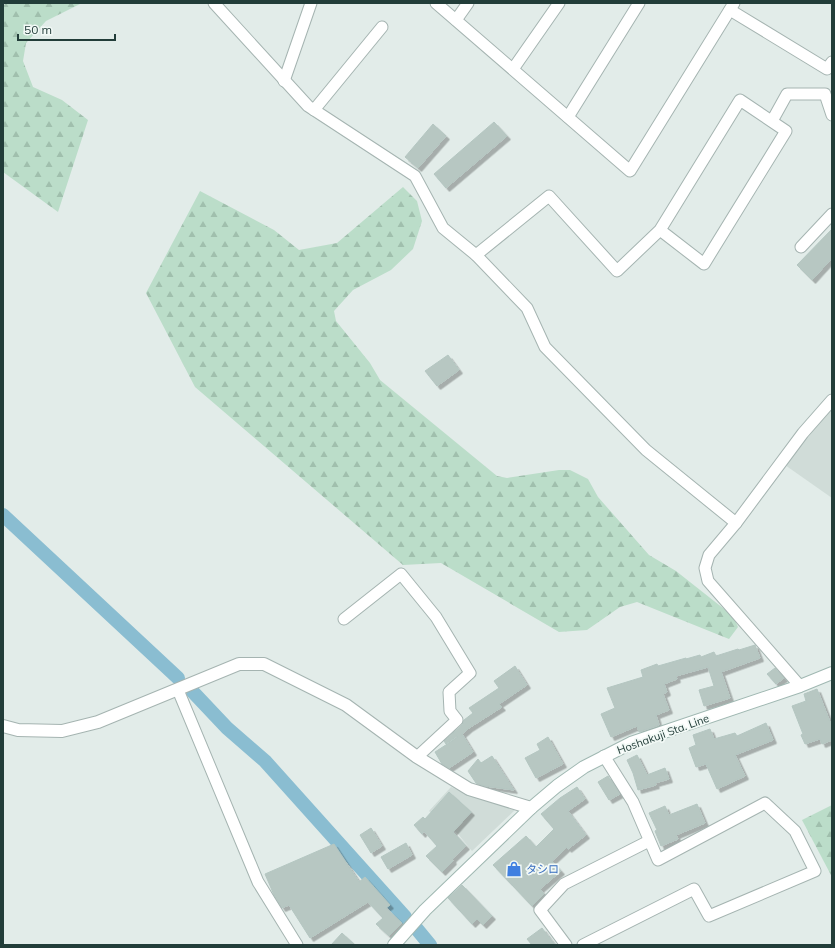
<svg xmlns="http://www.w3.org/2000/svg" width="835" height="948" font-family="Mulish,'Noto Sans JP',sans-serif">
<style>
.built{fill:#d0dcd8}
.forest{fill:url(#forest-firs)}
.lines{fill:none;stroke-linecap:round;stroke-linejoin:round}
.canal{stroke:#8abdd1;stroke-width:14}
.building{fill:#b7c7c2;stroke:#b4c6c1;filter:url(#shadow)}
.minor-casing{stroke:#a5b4b1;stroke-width:13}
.tertiary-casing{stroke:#a5b4b1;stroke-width:14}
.secondary-casing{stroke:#a0b8b2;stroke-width:14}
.minor{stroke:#fff;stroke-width:11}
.tertiary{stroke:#fff;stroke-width:12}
.secondary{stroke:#fff;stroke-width:12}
.labels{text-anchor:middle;stroke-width:3.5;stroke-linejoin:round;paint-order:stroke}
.street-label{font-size:11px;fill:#223d39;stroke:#f2f9f6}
.shop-label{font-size:11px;fill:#366cbe;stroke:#f2f9f6;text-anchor:start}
</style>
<defs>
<pattern id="forest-firs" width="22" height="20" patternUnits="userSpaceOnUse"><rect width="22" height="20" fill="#bbddc9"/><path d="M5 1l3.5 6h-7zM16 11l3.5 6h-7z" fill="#a0bfad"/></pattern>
<filter id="shadow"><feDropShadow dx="3.5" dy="3.5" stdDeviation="0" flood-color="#0004"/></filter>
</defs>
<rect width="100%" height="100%" fill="#e2ece9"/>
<g class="built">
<path d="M 832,408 L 832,498 L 785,465 Z"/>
<path d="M 451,787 L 474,797 L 516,809 L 472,851 L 458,834 L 429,811 Z"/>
</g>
<g class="forest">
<path d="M 6,3 L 82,3 L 46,21 L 26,43 L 23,61 L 33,87 L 62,100 L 88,120 L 58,212 L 3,172 L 3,6 Z"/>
<path d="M 403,187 L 417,201 L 422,221 L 413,249 L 391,270 L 353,290 L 334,311 L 336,321 L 370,363 L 380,380 L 497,476 L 507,478 L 559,470 L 570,470 L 588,479 L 598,497 L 649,555 L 676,571 L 733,616 L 738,627 L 729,639 L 637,602 L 620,607 L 587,630 L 559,632 L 441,563 L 403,565 L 195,387 L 146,293 L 200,191 L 274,230 L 299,250 L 337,243 Z"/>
<path d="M 832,805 L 832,877 L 802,820 Z"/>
</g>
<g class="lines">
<g class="canal">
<path d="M 3,515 L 178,678"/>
<path d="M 193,692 L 227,728 L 265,761 L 405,917"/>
<path d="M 416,928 L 430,945"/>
</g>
</g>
<g class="building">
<path d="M 494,122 L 507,136 L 446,188 L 434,174 Z"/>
<path d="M 433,124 L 446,136 L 418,168 L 405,157 Z"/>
<path d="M 832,229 L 832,258 L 812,280 L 797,265 Z"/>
<path d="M 448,355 L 459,370 L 437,386 L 425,371 Z"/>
<path d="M 755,645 L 760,658 L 721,672 L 730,698 L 704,706 L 699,690 L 714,686 L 708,667 L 676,676 L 677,679 L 664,684 L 667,692 L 663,694 L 669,710 L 656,715 L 659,725 L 639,732 L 637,726 L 611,737 L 601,714 L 615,708 L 607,688 L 643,677 L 641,670 L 657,664 L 658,666 L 686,658 L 686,659 L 700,655 L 701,657 L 714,652 L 716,656 L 738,649 L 739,650 Z"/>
<path d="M 515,666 L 527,685 L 499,704 L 502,707 L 469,728 L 461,735 L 462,734 L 473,752 L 449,768 L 442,764 L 435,752 L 458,737 L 457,736 L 446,744 L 444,741 L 462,725 L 464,720 L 473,713 L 469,708 L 499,688 L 494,681 Z"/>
<path d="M 775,668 L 784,678 L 776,684 L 767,674 Z"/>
<path d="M 817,689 L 830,722 L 832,721 L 832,740 L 822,744 L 820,739 L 805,744 L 801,735 L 803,734 L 792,706 L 806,701 L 804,694 Z"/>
<path d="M 766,723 L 773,740 L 735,755 L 745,776 L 717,789 L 706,764 L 696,767 L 689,748 L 696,745 L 693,735 L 710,729 L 714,739 L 735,733 L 737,736 Z"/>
<path d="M 548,737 L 563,764 L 536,778 L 525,758 L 540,750 L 537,744 Z"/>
<path d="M 637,755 L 647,775 L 665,768 L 669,779 L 655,783 L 656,785 L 638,790 L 633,773 L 627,760 Z"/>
<path d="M 492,756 L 514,790 L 485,786 L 476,783 L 468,771 L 478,759 L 481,763 Z"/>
<path d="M 608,776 L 620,794 L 609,800 L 598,782 Z"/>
<path d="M 577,787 L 585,799 L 568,811 L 586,835 L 568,849 L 567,847 L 552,861 L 561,871 L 540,889 L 544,894 L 532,906 L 493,865 L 526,836 L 536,847 L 554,829 L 541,814 L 560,798 Z"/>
<path d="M 449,792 L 471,812 L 453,832 L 466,846 L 452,859 L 453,861 L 442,872 L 426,856 L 437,846 L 424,831 L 422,834 L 414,825 L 423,817 L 425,819 Z"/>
<path d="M 697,804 L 705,823 L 676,835 L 678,839 L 661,846 L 655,831 L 657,830 L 649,813 L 665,806 L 669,815 Z"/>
<path d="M 371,828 L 382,846 L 371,853 L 360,835 Z"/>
<path d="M 406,843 L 412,855 L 388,869 L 381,857 Z"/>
<path d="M 334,844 L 359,882 L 365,877 L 390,905 L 386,908 L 402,923 L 389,936 L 376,924 L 383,918 L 368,902 L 310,938 L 289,905 L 282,908 L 274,895 L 265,874 Z"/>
<path d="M 462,885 L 492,916 L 483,925 L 477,919 L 472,924 L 448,898 Z"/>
<path d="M 542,928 L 555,945 L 532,945 L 527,939 Z"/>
<path d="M 342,933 L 355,945 L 331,945 Z"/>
</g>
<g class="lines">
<defs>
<g id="minor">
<path d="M 214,3 L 308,106 L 415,176 L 443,228 L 476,255 L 527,308 L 545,347 L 646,450 L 736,523"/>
<path d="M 436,3 L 630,171 L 734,3"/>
<path d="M 730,10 L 827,69 L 832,62"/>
<path d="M 456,20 L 468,3"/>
<path d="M 513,69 L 559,3"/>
<path d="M 284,81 L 311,3"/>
<path d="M 314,110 L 382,27"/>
<path d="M 568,117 L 639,3"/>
<path d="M 772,121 L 787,94 L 825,94 L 832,115"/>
<path d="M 801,247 L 832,214"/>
<path d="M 476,255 L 549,196 L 617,271 L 660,230 L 740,100 L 786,131 L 704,264 L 660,230"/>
<path d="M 344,619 L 401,574 L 436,617 L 470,673 L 449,692 L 450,711 L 457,720 L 417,757"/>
<path d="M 800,686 L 708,581 L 705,568 L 709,555 L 736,523 L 803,433 L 832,400"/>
<path d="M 178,690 L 258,882 L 297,945"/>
<path d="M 566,945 L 540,910 L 564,884 L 649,841"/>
<path d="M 583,945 L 694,889 L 709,916 L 815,871 L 795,831 L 765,803 L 658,860 L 633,802 L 604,756"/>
</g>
<path id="tertiary" d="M 3,726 L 18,730 L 62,731 L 98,722 L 239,664 L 264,664 L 346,705 L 417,757 L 469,789 L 531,808"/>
<path id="secondary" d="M 394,945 L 425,910 L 531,808 L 557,786 L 584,767 L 631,743 L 800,686 L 832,673"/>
</defs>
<use href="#minor" class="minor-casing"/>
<use href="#tertiary" class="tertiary-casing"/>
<use href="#secondary" class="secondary-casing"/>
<use href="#minor" class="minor"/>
<use href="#tertiary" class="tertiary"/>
<use href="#secondary" class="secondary"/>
</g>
<defs>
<symbol id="shop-bare" viewBox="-9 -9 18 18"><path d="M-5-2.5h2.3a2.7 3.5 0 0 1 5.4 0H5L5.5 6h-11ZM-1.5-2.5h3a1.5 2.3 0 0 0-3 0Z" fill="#3f7fe0" stroke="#f2f9f6" stroke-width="2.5" paint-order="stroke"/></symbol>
</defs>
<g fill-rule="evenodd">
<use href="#shop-bare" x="503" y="858" width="22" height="22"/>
</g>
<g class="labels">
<g class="street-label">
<text transform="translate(663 734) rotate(-20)" y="4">Hoshakuji Sta. Line</text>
</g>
<g class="shop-label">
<text x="526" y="873">タシロ</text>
</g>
</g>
<rect width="835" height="948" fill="none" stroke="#223d39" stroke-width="8"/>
<path d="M18 34v6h97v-6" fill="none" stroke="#223d39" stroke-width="2"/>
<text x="24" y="34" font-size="12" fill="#223d39" stroke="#f2f9f6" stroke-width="3" paint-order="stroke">50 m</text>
</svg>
